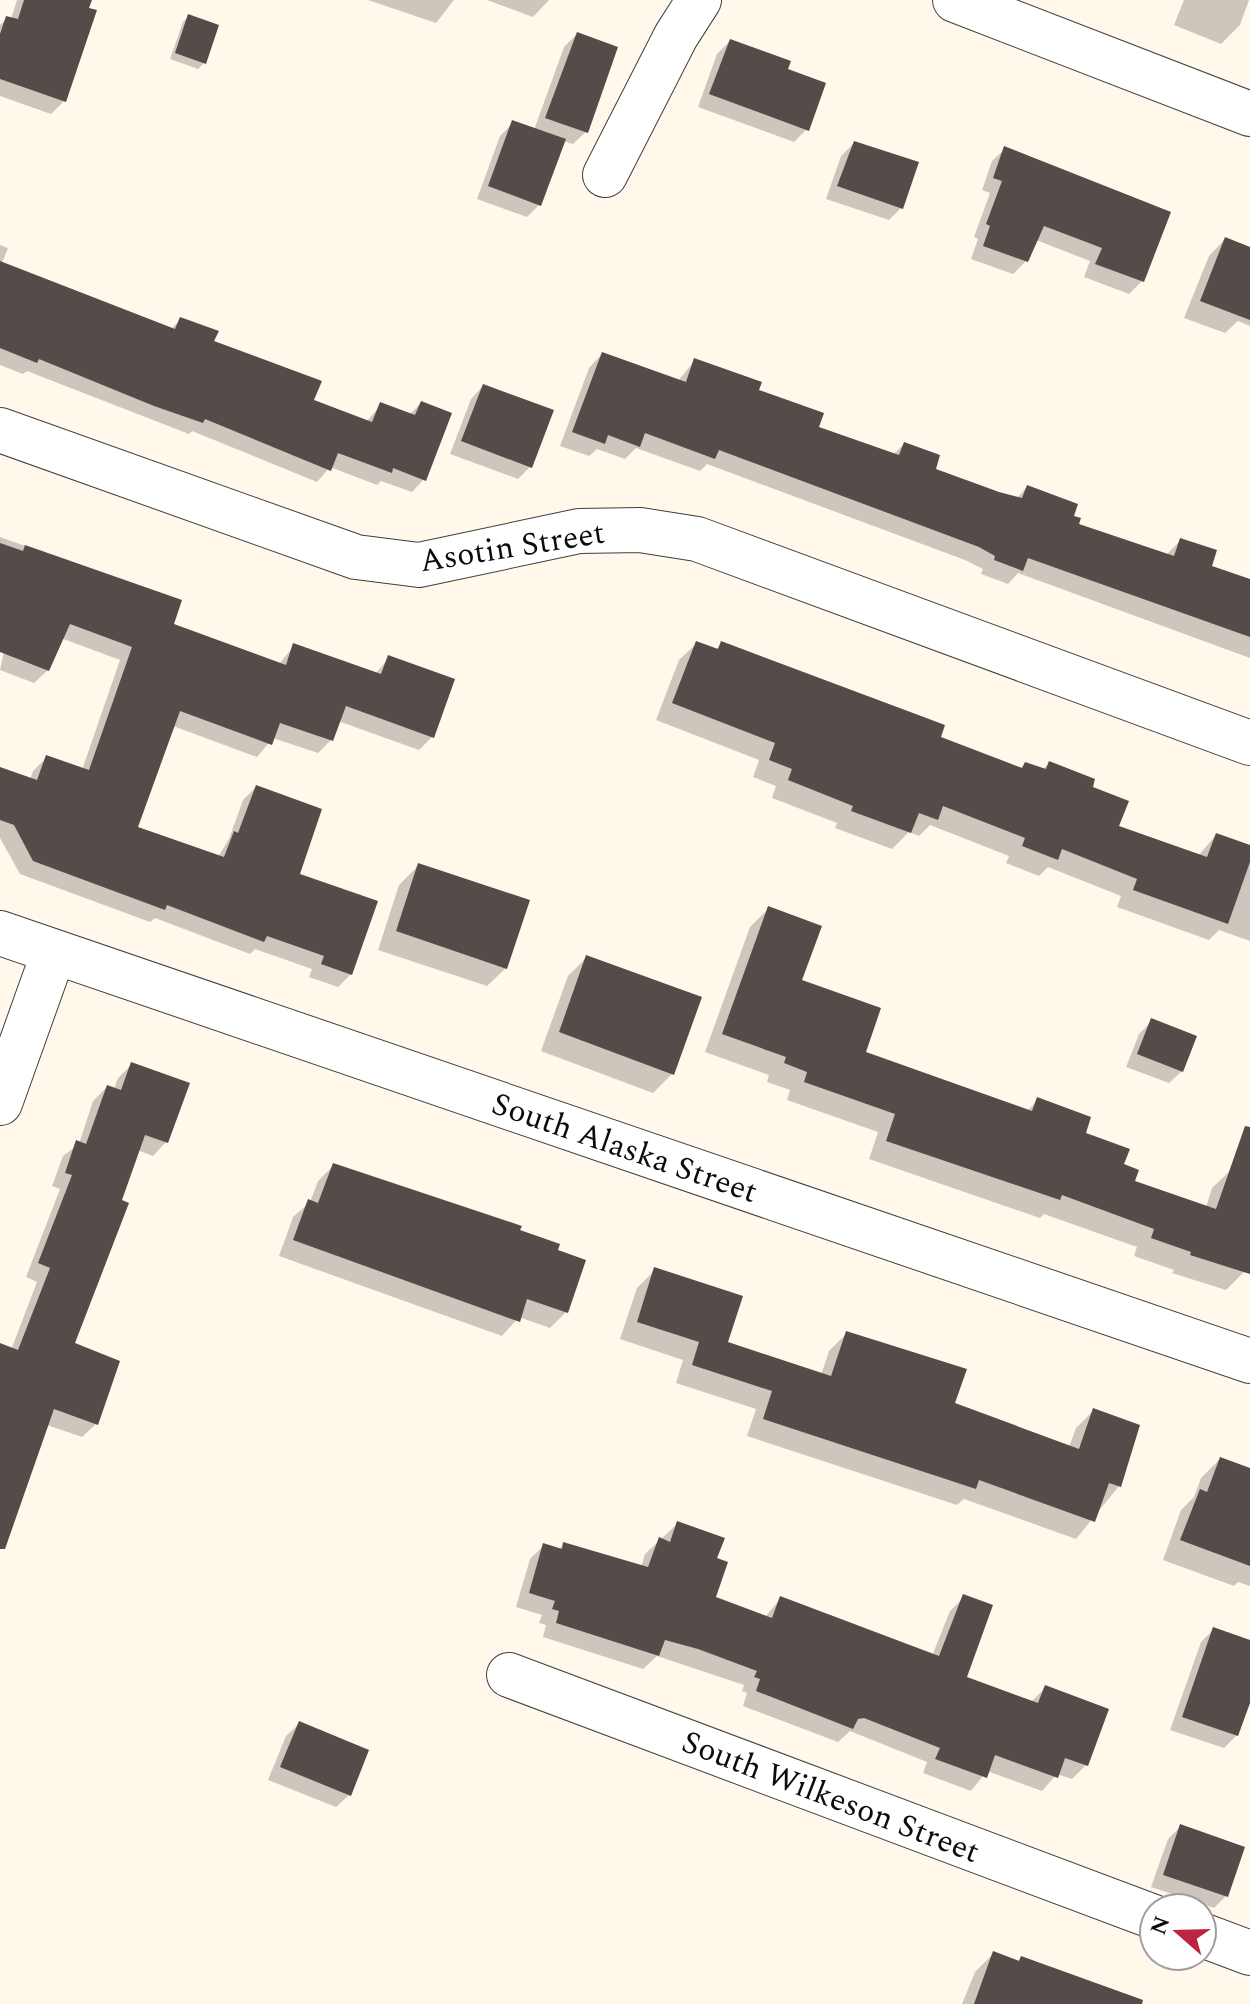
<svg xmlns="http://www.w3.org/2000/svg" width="1250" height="2004" font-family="Spectral,serif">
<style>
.shadow{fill:#0003}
.building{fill:#554b48}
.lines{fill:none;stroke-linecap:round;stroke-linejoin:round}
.minor-casing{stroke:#3f3f3f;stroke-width:46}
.minor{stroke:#fff;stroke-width:44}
.labels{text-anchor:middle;stroke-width:8;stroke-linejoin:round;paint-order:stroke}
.street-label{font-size:32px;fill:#0c0c0c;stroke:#fff}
</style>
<rect width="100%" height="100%" fill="#fff8eb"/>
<g class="shadow">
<path d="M 17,0 L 90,0 L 64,101 L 51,114 L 0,96 L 0,25 L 7,18 L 11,19 Z"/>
<path d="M 368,0 L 454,0 L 436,23 Z"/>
<path d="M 487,0 L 549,0 L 533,17 Z"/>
<path d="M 1184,0 L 1249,0 L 1240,25 L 1221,44 L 1174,25 Z"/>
<path d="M 189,16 L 204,63 L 198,69 L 170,59 L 183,22 Z"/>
<path d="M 577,34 L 586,132 L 573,144 L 563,141 L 540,204 L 527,217 L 477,199 L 500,136 L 513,123 L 534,130 L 564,47 Z"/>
<path d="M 730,41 L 785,70 L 807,129 L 794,142 L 698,107 L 717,54 Z"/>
<path d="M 854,143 L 901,208 L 889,220 L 826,199 L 841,156 Z"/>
<path d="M 1005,149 L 1168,213 L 1142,281 L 1129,294 L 1084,277 L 1090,261 L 1036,240 L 1026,261 L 1013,274 L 971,259 L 978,239 L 974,237 L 990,193 L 982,190 L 992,161 Z"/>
<path d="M 1225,239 L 1250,249 L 1250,326 L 1238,321 L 1225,333 L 1184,318 L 1209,256 Z"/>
<path d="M 0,245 L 8,248 L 2,263 L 170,330 L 181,319 L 212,343 L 312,402 L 366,422 L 381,405 L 409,415 L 421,403 L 424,479 L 412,492 L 381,481 L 377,485 L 330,467 L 317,482 L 192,431 L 189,434 L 27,371 L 23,374 L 0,365 Z"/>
<path d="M 602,354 L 678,381 L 695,360 L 757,391 L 816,428 L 893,455 L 904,444 L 933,471 L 1016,499 L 1027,487 L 1071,517 L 1076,526 L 1167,554 L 1181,540 L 1209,567 L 1250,582 L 1250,658 L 1018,573 L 1008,584 L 981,574 L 983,569 L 965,560 L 707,464 L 700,471 L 636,448 L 625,459 L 597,449 L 589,456 L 560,446 L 589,368 Z"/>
<path d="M 483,386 L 530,467 L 518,479 L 450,454 L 471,399 Z"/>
<path d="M 0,537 L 180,601 L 171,625 L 279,664 L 294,646 L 375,674 L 389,658 L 432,737 L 419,750 L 338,721 L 331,740 L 318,753 L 273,738 L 257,757 L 173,726 L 136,828 L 218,857 L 229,839 L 243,800 L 256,787 L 351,974 L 338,987 L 309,977 L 312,969 L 255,949 L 250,954 L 155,918 L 150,922 L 20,874 L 0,838 L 0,769 L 30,780 L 33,771 L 46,758 L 82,770 L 120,660 L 61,638 L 48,670 L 34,683 L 0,670 L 4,651 L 0,650 Z"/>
<path d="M 697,643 L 715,650 L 722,644 L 938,738 L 1020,769 L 1025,764 L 1042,770 L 1049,763 L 1090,788 L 1116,827 L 1198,856 L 1216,835 L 1250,848 L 1250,941 L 1219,930 L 1209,940 L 1117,907 L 1121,896 L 1048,867 L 1039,876 L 1006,863 L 1009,856 L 930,825 L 919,836 L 909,832 L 892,849 L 835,828 L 837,823 L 772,798 L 776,786 L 753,777 L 759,760 L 656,720 L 679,660 Z"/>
<path d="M 418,866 L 506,968 L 487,986 L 378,950 L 399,885 Z"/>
<path d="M 769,908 L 800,982 L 863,1053 L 1027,1111 L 1038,1100 L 1122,1166 L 1132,1182 L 1206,1207 L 1212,1188 L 1231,1170 L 1250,1177 L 1250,1257 L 1245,1271 L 1226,1290 L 1172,1273 L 1174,1270 L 1134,1256 L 1137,1247 L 1044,1214 L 1040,1218 L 869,1159 L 878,1132 L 787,1100 L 790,1090 L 767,1082 L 769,1075 L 705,1052 L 750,927 Z"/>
<path d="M 587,957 L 672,1074 L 653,1093 L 541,1051 L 568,976 Z"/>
<path d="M 1152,1021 L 1182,1071 L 1169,1083 L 1126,1067 L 1139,1034 Z"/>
<path d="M 132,1064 L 166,1142 L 153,1156 L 137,1150 L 73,1344 L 96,1424 L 82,1437 L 47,1425 L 0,1532 L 0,1350 L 11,1350 L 37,1282 L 26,1277 L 60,1189 L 52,1186 L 63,1156 L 79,1144 L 93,1101 L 107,1087 L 114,1089 L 118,1078 Z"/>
<path d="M 333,1166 L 518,1231 L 555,1252 L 566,1312 L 550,1328 L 519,1317 L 502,1336 L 279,1256 L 293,1217 L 310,1202 L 318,1181 Z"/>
<path d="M 655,1270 L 726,1343 L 821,1375 L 829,1351 L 847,1333 L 953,1404 L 1069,1447 L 1076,1428 L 1094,1410 L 1119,1486 L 1076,1539 L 964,1499 L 957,1505 L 747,1436 L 756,1409 L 676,1383 L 683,1360 L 620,1339 L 637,1288 Z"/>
<path d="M 1220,1459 L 1250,1469 L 1250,1586 L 1238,1582 L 1234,1586 L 1163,1560 L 1181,1510 L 1194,1497 L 1201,1478 Z"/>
<path d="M 677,1524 L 715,1559 L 714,1599 L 765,1617 L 781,1598 L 932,1656 L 950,1611 L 964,1597 L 964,1678 L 1031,1702 L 1046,1687 L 1086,1765 L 1072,1779 L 1057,1774 L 1042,1791 L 987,1771 L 971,1791 L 923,1773 L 927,1762 L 850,1731 L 838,1742 L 743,1706 L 747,1693 L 742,1691 L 744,1685 L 657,1656 L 643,1669 L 543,1637 L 546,1625 L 539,1623 L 542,1615 L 516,1607 L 530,1559 L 544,1545 L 558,1550 L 564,1544 L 641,1567 L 645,1554 Z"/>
<path d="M 1214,1629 L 1250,1642 L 1250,1697 L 1237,1735 L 1224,1748 L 1170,1730 L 1201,1642 Z"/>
<path d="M 299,1724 L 349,1795 L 336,1807 L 268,1780 L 286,1736 Z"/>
<path d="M 1180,1827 L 1227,1895 L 1214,1908 L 1151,1887 L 1168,1839 Z"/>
<path d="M 993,1954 L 1017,1962 L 1021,1958 L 1114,2004 L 962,2004 L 975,1972 Z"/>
</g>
<g class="building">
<path d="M 24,0 L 92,0 L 89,8 L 97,10 L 66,102 L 0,79 L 0,34 L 6,16 L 18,19 Z"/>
<path d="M 188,14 L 219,25 L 206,64 L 175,53 Z"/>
<path d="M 577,32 L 618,47 L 588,133 L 545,118 Z"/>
<path d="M 730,39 L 791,61 L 788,69 L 826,83 L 809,131 L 709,94 Z"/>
<path d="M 512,120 L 566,139 L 541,206 L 488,186 Z"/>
<path d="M 854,141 L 919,162 L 903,209 L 837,186 Z"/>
<path d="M 1004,146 L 1171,212 L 1144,282 L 1095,264 L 1102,248 L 1044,226 L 1028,262 L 983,246 L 990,226 L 986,224 L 1002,181 L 993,178 Z"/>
<path d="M 1225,237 L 1250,247 L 1250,320 L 1200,301 Z"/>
<path d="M 0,261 L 175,329 L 180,317 L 219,331 L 214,341 L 322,381 L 314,400 L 372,422 L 380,402 L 415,415 L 421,401 L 452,413 L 426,481 L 393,468 L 392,473 L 338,453 L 331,471 L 205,419 L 203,423 L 154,406 L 39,359 L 37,363 L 0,348 Z"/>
<path d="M 602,352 L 686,382 L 694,358 L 762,382 L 759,390 L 824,413 L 819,427 L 899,455 L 904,442 L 940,455 L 936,469 L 999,492 L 1022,498 L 1027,485 L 1078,504 L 1074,516 L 1081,518 L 1079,524 L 1174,556 L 1180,538 L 1217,550 L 1212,566 L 1250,579 L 1250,637 L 1028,558 L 1023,571 L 994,560 L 995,556 L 979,547 L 719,450 L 715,459 L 645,433 L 640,447 L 608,435 L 605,444 L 572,432 Z"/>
<path d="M 483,384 L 554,410 L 532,468 L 461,441 Z"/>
<path d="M 0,543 L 23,551 L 25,545 L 182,600 L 174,624 L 286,665 L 293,643 L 381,674 L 388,655 L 455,679 L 434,738 L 346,706 L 333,741 L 280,723 L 272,745 L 180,711 L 138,827 L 224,857 L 234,831 L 238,833 L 256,785 L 322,809 L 300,874 L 378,901 L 352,975 L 321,964 L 324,956 L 267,936 L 264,942 L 167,905 L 165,910 L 33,861 L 14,825 L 0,820 L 0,767 L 37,780 L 46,755 L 89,770 L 132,647 L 70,624 L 49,671 L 0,652 Z"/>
<path d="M 696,641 L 718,649 L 721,641 L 945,725 L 941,737 L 1022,768 L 1025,762 L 1046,769 L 1049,761 L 1095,779 L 1093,787 L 1129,801 L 1119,826 L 1207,857 L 1216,833 L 1250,845 L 1250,862 L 1228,924 L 1133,890 L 1137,879 L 1062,849 L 1058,860 L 1022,846 L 1025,838 L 943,806 L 938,820 L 919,813 L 911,833 L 851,811 L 853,806 L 788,780 L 792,769 L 769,760 L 775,743 L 672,703 Z"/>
<path d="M 418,863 L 530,900 L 507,969 L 396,931 Z"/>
<path d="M 768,906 L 822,926 L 802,980 L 881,1008 L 866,1052 L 1032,1111 L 1037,1097 L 1091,1117 L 1086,1133 L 1130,1149 L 1124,1164 L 1139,1170 L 1135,1181 L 1216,1209 L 1245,1126 L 1250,1127 L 1250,1274 L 1190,1255 L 1191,1252 L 1151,1238 L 1154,1229 L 1062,1195 L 1060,1200 L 886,1141 L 895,1114 L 804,1082 L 807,1072 L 784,1063 L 786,1057 L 722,1034 Z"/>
<path d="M 586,955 L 702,997 L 674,1075 L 559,1032 Z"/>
<path d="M 1151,1018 L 1197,1036 L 1183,1072 L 1137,1054 Z"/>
<path d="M 131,1062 L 190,1083 L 168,1143 L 145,1135 L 122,1200 L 129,1203 L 75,1343 L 120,1361 L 98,1425 L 54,1409 L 5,1549 L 0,1549 L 0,1343 L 18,1350 L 50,1268 L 38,1263 L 72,1175 L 65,1173 L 76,1140 L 86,1144 L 107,1085 L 121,1090 Z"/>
<path d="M 333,1163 L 522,1226 L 520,1230 L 560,1244 L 558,1250 L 586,1260 L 568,1313 L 527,1299 L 520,1322 L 293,1240 L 308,1199 L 318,1203 Z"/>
<path d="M 654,1267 L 743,1296 L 728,1342 L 831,1376 L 846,1331 L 967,1369 L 955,1403 L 1079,1449 L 1093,1408 L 1140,1425 L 1121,1487 L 1109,1483 L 1095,1522 L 979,1480 L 976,1489 L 763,1419 L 772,1391 L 692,1365 L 699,1342 L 637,1322 Z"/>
<path d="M 1220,1457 L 1250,1468 L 1250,1566 L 1180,1540 L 1200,1489 L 1207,1492 Z"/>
<path d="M 677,1521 L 725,1538 L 717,1558 L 728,1562 L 716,1597 L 772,1618 L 780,1596 L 939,1656 L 963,1594 L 993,1605 L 967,1677 L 1038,1703 L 1045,1685 L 1109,1709 L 1088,1766 L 1065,1758 L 1058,1778 L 995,1755 L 987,1778 L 935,1759 L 940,1748 L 864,1718 L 858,1719 L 853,1729 L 756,1691 L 760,1679 L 754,1677 L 757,1671 L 698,1649 L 665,1640 L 659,1656 L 556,1623 L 559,1611 L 552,1609 L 555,1601 L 529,1593 L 543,1543 L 562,1549 L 563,1542 L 648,1567 L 659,1537 L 670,1542 Z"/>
<path d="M 1213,1627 L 1250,1640 L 1250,1703 L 1238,1736 L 1182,1717 Z"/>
<path d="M 299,1721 L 369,1750 L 351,1796 L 280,1767 Z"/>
<path d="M 1180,1824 L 1245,1847 L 1228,1897 L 1163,1875 Z"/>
<path d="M 993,1951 L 1019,1961 L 1021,1956 L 1143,2000 L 1142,2004 L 974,2004 Z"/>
</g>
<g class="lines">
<defs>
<g id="minor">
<path d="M 955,0 L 1250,114"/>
<path d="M 605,175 L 676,36 L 699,0"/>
<path d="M 0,430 L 356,557 L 419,565 L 579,531 L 640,530 L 697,539 L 1250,743"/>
<path d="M 0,933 L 1250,1361"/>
<path d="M 0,1103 L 54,952"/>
<path d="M 509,1675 L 1154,1917"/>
<path d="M 1202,1935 L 1250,1953"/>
</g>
</defs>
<use href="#minor" class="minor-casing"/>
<use href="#minor" class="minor"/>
</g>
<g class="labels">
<g class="street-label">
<text transform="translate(512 546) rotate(-9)" y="11">Asotin Street</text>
<text transform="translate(625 1147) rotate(19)" y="11">South Alaska Street</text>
<text transform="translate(831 1796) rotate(21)" y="11">South Wilkeson Street</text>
</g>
</g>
<g transform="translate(1178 1932) rotate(290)"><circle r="38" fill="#ffffff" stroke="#9e9e9e" stroke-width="2"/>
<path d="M0-6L14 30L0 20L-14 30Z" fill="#bd2342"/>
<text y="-12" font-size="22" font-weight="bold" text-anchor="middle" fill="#0c0c0c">N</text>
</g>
</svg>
